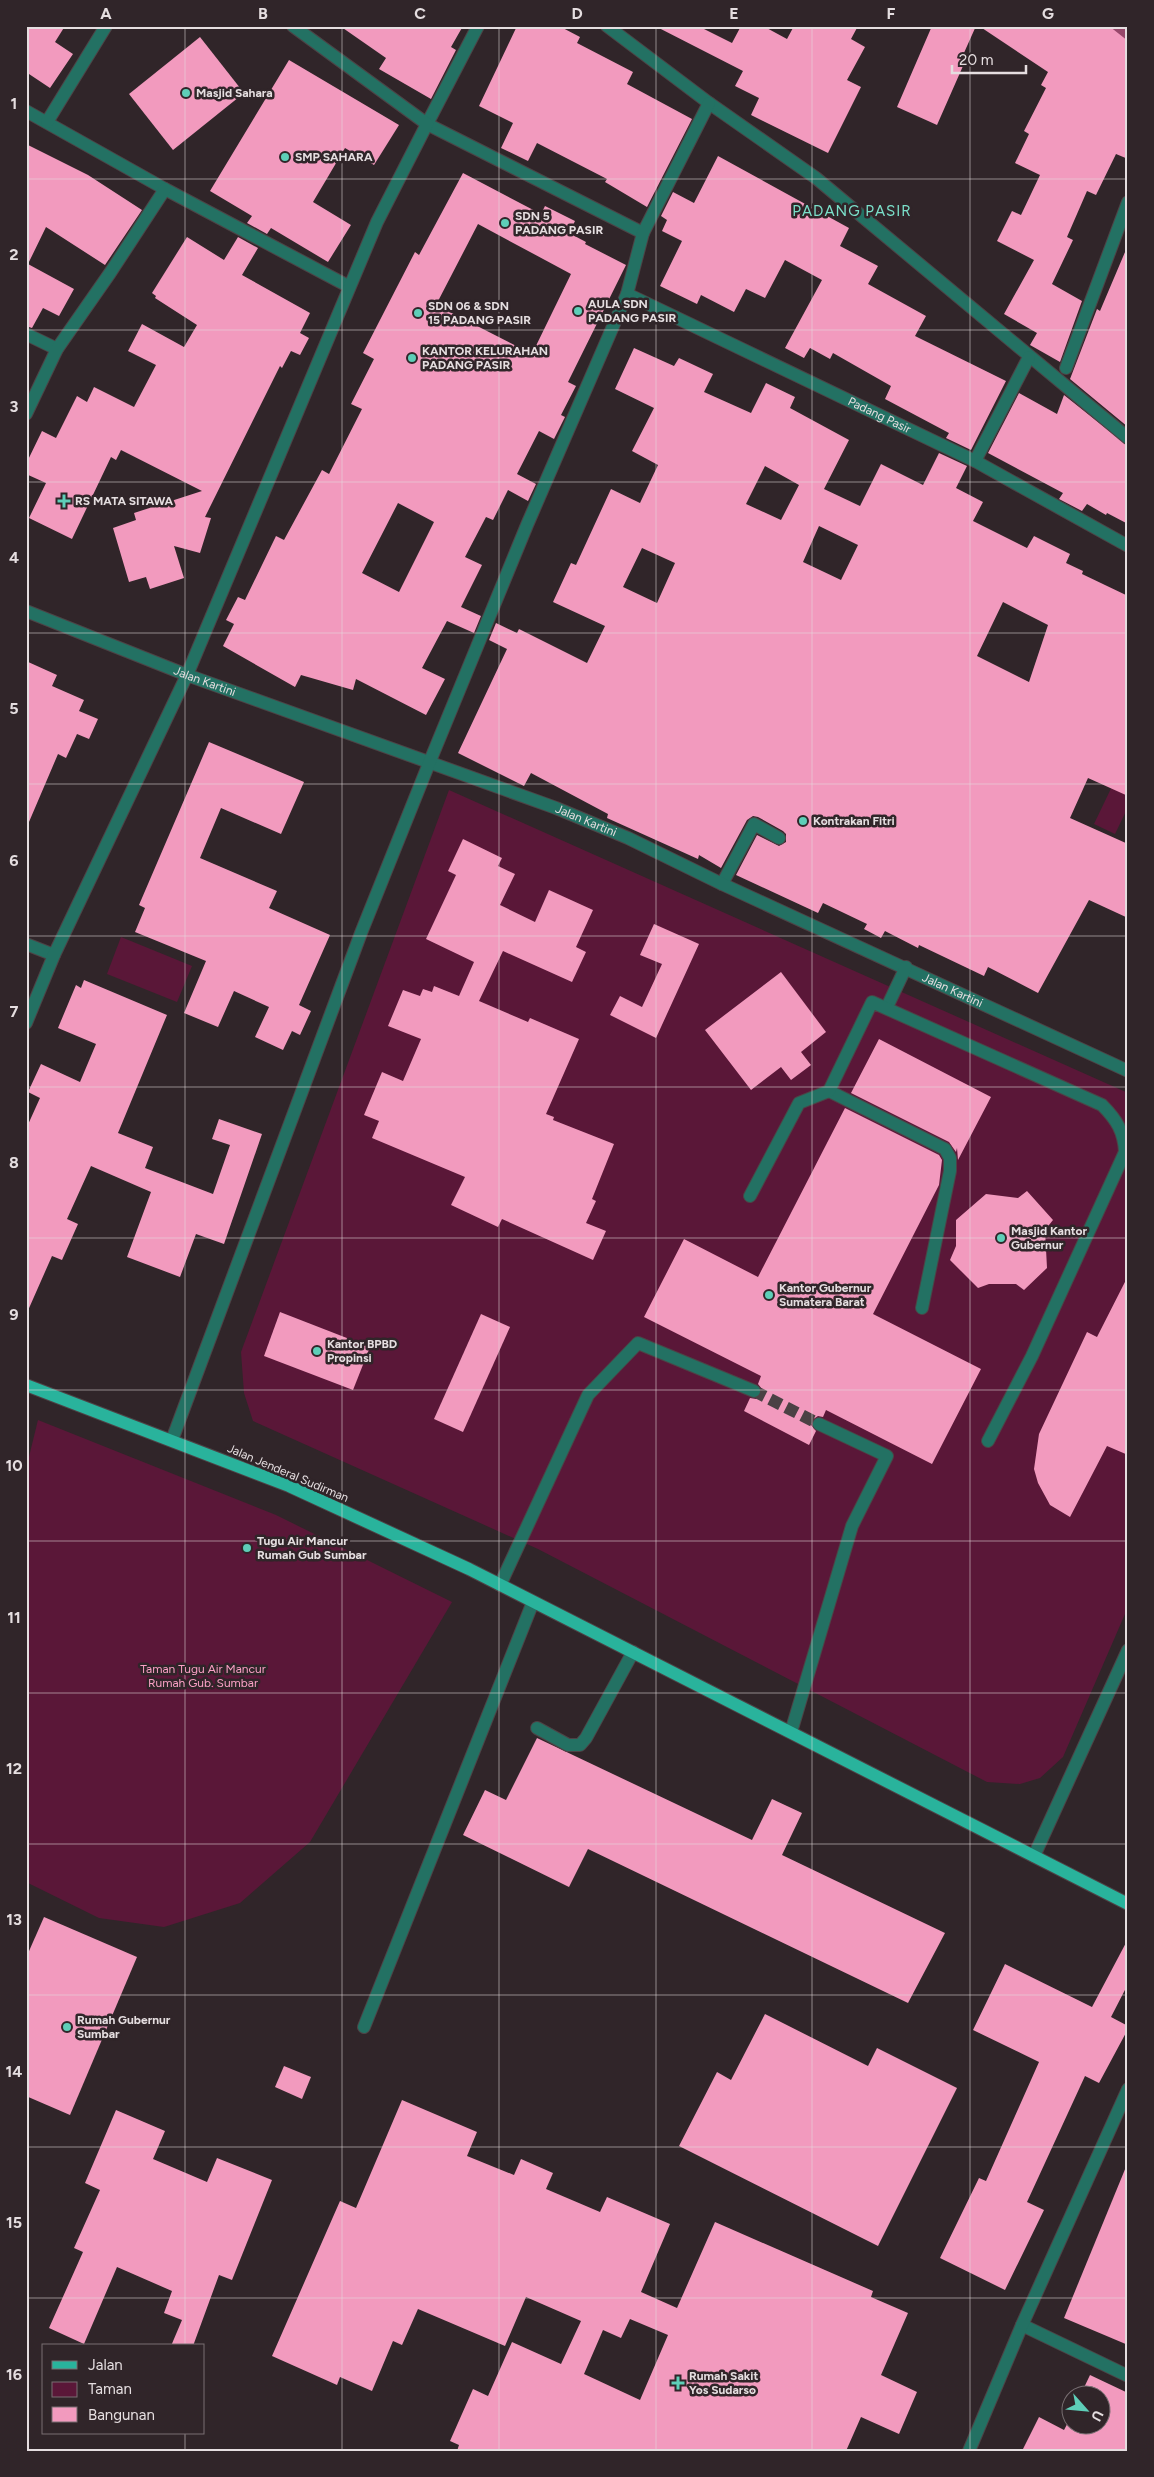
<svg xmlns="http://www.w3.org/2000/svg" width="1154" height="2477" font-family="Figtree,sans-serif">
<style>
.green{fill:#5a1738}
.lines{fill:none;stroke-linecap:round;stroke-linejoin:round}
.canal{stroke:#97486b;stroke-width:26}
.building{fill:#f29abe;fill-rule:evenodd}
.minor-tunnel{stroke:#4b4144;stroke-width:12;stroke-dasharray:12 6;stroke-linecap:butt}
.pedestrian-casing{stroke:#4d4346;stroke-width:14}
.minor-casing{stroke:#4d4346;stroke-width:14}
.primary-casing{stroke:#4d4346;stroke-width:14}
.pedestrian{stroke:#237163;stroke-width:12}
.minor{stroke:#237163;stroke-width:12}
.primary{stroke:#29b39c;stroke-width:12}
.grid{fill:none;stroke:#e5dee0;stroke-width:1;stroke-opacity:0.55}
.poi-dot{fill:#5eceb8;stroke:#302529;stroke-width:2}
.labels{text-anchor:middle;stroke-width:5;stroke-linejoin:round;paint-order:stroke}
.poi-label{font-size:12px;font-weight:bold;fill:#e5dee0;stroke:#302529;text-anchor:start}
.street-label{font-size:12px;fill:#e5dee0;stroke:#302529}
.park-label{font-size:12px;fill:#faa0c5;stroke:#302529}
.quarter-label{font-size:15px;letter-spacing:1px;fill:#7be0ca;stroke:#302529}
.neatline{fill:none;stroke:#e5dee0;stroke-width:2}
.grid-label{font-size:16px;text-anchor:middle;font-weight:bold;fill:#e5dee0}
</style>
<rect width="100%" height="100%" fill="#302529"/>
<g class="green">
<path d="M 1128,753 L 1128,807 L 1115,834 L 1094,824 Z"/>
<path d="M 449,790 L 1128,1093 L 1128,1607 L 1063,1757 L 1040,1778 L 1020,1784 L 987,1782 L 538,1549 L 253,1421 L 244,1393 L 241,1352 Z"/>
<path d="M 121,937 L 192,966 L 177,1002 L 107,974 Z"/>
<path d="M 38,1420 L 276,1515 L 452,1602 L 310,1842 L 240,1903 L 164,1927 L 99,1918 L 26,1882 L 26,1469 Z"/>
</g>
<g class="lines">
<path class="canal" d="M 1125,26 L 1128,29"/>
</g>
<g class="building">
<path d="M 26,26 L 65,26 L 55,42 L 73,54 L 50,88 L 26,72 Z"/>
<path d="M 340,26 L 463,26 L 451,47 L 456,50 L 431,99 L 379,69 L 386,58 Z"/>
<path d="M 517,26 L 559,26 L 580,37 L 577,43 L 633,72 L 627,84 L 692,119 L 647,207 L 605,182 L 607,179 L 537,143 L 528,161 L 501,148 L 513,123 L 479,106 Z"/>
<path d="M 655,26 L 698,26 L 732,43 L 741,26 L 763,26 L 787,39 L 794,26 L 858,26 L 851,39 L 865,47 L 847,80 L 861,87 L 828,153 L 751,115 L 759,98 L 735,86 L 743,71 Z"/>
<path d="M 932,26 L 976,26 L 959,64 L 963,66 L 937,125 L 897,107 Z"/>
<path d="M 979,26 L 1109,26 L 1128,41 L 1128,159 L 1116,154 L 1096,195 L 1087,191 L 1067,237 L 1073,240 L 1052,284 L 1082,301 L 1060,362 L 1030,345 L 1037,333 L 1004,314 L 1034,260 L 997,241 L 1012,211 L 1021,215 L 1040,175 L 1015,163 L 1029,134 L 1024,131 L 1046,88 L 1041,85 L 1048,72 Z"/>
<path d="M 200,37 L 244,93 L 173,150 L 129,94 Z"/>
<path d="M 289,60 L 399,125 L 374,165 L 345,148 L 313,202 L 351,225 L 328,262 L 271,228 L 267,234 L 247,223 L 252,216 L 210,191 Z"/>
<path d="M 26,144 L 88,175 L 142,210 L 105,265 L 46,227 L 28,264 L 74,289 L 59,316 L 43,308 L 32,328 L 26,326 Z"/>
<path d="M 718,156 L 849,228 L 840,246 L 878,266 L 868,284 L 926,316 L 915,336 L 1006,381 L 971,450 L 946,438 L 949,433 L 885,399 L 891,386 L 833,353 L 830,359 L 810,348 L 804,358 L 785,348 L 822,280 L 785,260 L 765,298 L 746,289 L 734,312 L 701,295 L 697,304 L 660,286 L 682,241 L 662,231 L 667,220 L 661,216 L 673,192 L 694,203 Z"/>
<path d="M 463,173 L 541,214 L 545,206 L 575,221 L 569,233 L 586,242 L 585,244 L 626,265 L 568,382 L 576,386 L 561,415 L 565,417 L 554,439 L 539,431 L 517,474 L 536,484 L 528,501 L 508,490 L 493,520 L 486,517 L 465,557 L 482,565 L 461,607 L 481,616 L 474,633 L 447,621 L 422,668 L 445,679 L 426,715 L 356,679 L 353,690 L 301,675 L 295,687 L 223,646 L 234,624 L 226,620 L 238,597 L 245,600 L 276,536 L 284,540 L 322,470 L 329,474 L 362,409 L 351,404 L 374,359 L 363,353 L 415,252 L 419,255 ZM 478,224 L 571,274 L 532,354 L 436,305 ZM 398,503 L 434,522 L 399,592 L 362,573 Z"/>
<path d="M 187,237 L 224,260 L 238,237 L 258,248 L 242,275 L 310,313 L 300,333 L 309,338 L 300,355 L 291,351 L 282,368 L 280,366 L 205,517 L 211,518 L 200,553 L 174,546 L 184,578 L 150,589 L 146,577 L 129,582 L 113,528 L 136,520 L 134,513 L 202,491 L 121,450 L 116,460 L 111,457 L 72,539 L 29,518 L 46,483 L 26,474 L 26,464 L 42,431 L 56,438 L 77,396 L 87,402 L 94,387 L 134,407 L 156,365 L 128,351 L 142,324 L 184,347 L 197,325 L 155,298 L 156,296 L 152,293 Z"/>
<path d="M 1128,245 L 1128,427 L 1070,379 L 1097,309 L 1100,311 Z"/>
<path d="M 634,348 L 674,366 L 679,358 L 713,374 L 704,392 L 751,413 L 766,383 L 795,397 L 790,408 L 849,440 L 824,489 L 860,506 L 881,464 L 923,485 L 939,453 L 967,466 L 956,488 L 983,502 L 973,521 L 1027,548 L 1034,536 L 1070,554 L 1066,563 L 1083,571 L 1082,574 L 1128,596 L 1128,796 L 1088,778 L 1070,818 L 1128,844 L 1128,918 L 1089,900 L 1038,993 L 988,967 L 984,976 L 919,945 L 918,948 L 885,931 L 881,938 L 864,929 L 867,924 L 823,903 L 818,913 L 736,875 L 757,835 L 779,846 L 786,842 L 786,834 L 783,831 L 758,817 L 753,816 L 747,820 L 721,868 L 699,855 L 698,859 L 607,818 L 608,814 L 531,773 L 524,786 L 458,753 L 507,649 L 489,640 L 496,623 L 517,633 L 519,629 L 587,663 L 605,626 L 553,602 L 571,563 L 576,565 L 611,489 L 640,503 L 658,465 L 632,451 L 654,408 L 615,389 ZM 765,466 L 799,485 L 781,520 L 746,504 ZM 819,526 L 858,545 L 841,580 L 803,562 ZM 642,548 L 675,563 L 657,603 L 623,587 ZM 1003,602 L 1048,625 L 1029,682 L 977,656 Z"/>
<path d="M 1019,393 L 1057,414 L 1064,395 L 1128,446 L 1128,524 L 1107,513 L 1106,515 L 1087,504 L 1082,511 L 1059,499 L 1063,493 L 988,453 Z"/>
<path d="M 26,661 L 57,675 L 52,686 L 84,700 L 79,711 L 98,719 L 89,739 L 77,734 L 66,758 L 58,754 L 26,829 Z"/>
<path d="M 209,742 L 304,782 L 281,834 L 221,808 L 200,858 L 277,891 L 269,908 L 330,935 L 299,1005 L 311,1011 L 300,1035 L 292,1031 L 283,1050 L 255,1037 L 269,1007 L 234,991 L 218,1027 L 184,1013 L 206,961 L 135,932 L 145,908 L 139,905 Z"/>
<path d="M 463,839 L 502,858 L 498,866 L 515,874 L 500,905 L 535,922 L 549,890 L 593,910 L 576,947 L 586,952 L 572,982 L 503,951 L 479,1001 L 528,1022 L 530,1018 L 579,1039 L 546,1114 L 554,1117 L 553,1120 L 614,1144 L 592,1199 L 596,1201 L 586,1223 L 606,1231 L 593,1260 L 502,1219 L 498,1227 L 451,1205 L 465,1177 L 372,1138 L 379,1121 L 364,1115 L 382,1072 L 403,1081 L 421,1039 L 388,1026 L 403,990 L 420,996 L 423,989 L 432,992 L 434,986 L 459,996 L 474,962 L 426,939 L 456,875 L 448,871 Z"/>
<path d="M 654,924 L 699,944 L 656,1038 L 610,1015 L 620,996 L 642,1007 L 662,964 L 640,955 Z"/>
<path d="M 781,972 L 826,1032 L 801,1052 L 811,1065 L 791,1080 L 781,1067 L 751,1090 L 705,1030 Z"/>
<path d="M 84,980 L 167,1015 L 118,1133 L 153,1147 L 145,1168 L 213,1194 L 230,1145 L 212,1139 L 219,1119 L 262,1134 L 224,1244 L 196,1234 L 180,1277 L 127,1257 L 151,1192 L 91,1166 L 67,1219 L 78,1224 L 62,1260 L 52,1256 L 26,1315 L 26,1129 L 40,1098 L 28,1092 L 41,1064 L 80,1082 L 96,1044 L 58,1028 L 76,985 L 81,988 Z"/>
<path d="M 879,1039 L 991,1097 L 958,1160 L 957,1148 L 956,1152 L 949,1142 L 851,1093 Z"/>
<path d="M 845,1108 L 939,1155 L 942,1160 L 939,1185 L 873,1314 L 981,1369 L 932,1464 L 826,1410 L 823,1417 L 818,1416 L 812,1420 L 811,1425 L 816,1431 L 809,1445 L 744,1411 L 750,1398 L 756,1399 L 761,1395 L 762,1389 L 758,1384 L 761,1376 L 644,1317 L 684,1239 L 758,1277 Z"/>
<path d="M 1027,1191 L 1053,1220 L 1045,1230 L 1047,1268 L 1024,1290 L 1016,1284 L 989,1284 L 978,1288 L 950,1260 L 956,1246 L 956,1220 L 986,1194 L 1018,1198 Z"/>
<path d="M 1128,1276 L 1128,1455 L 1107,1446 L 1070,1517 L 1050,1505 L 1038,1483 L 1034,1469 L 1039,1434 L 1087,1332 L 1097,1337 Z"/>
<path d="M 280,1312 L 370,1347 L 353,1390 L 264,1356 Z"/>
<path d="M 481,1314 L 510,1327 L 463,1432 L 434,1419 Z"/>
<path d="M 537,1738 L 752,1840 L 772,1799 L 802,1813 L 782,1855 L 945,1933 L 908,2003 L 588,1849 L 569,1887 L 463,1835 L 485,1790 L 506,1800 Z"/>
<path d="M 44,1917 L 137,1957 L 70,2115 L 26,2096 L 26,1958 Z"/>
<path d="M 1128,1939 L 1128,1984 L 1111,2017 L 1128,2026 L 1128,2029 L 1099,2083 L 1085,2076 L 1027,2202 L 1044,2210 L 1005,2290 L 940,2258 L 979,2178 L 986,2181 L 1039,2062 L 973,2030 L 1005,1964 L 1092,2007 Z"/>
<path d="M 765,2014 L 868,2066 L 877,2048 L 957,2088 L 878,2246 L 679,2146 L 717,2072 L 731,2080 Z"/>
<path d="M 284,2066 L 311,2077 L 302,2099 L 275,2087 Z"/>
<path d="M 402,2100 L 477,2132 L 467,2156 L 514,2175 L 521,2159 L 553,2173 L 546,2189 L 600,2212 L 607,2197 L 670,2224 L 641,2292 L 677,2308 L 715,2222 L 873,2291 L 871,2297 L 908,2313 L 881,2375 L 917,2392 L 899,2434 L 861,2417 L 846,2451 L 457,2451 L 459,2445 L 450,2441 L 473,2389 L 488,2396 L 512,2342 L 561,2364 L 581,2321 L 526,2297 L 505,2346 L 418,2309 L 402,2345 L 393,2341 L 372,2391 L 340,2377 L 337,2385 L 272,2356 L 340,2201 L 356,2208 ZM 630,2319 L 668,2335 L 640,2400 L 584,2374 L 603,2330 L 621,2338 Z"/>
<path d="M 116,2110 L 165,2131 L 153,2159 L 207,2182 L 217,2158 L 272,2180 L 232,2280 L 219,2275 L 193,2346 L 171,2346 L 182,2320 L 164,2313 L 172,2291 L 117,2267 L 84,2344 L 49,2328 L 83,2252 L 74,2248 L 100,2190 L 85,2183 Z"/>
<path d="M 1128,2162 L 1128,2345 L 1064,2318 Z"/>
<path d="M 1090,2375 L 1128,2393 L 1128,2451 L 1022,2451 L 1039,2417 L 1064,2430 L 1072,2415 L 1072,2424 L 1102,2424 L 1102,2394 L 1081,2394 Z"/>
</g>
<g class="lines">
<path class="minor-tunnel" d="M 754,1391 L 819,1424"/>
<defs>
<path id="pedestrian" d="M 722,884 L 754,824 L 779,838"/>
<g id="minor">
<path d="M 478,26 L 427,124 L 643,233"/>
<path d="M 607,26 L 709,103 L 816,178 L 1128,438"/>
<path d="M 26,111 L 165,189 L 348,286"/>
<path d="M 47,122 L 106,26"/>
<path id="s1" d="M 627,294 L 975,461 L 1128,546"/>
<path d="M 26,334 L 57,349"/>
<path d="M 1066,368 L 1128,202"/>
<path d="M 26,414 L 57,349 L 110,273 L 165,189"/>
<path d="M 975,461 L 1029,357"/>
<path id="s2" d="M 26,611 L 187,675 L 556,808 L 628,838 L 722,884 L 1128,1071"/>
<path d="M 26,944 L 54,955"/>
<path d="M 887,1007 L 906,967"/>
<path d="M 26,1023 L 54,955 L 187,675 L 377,222 L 427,124 L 293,26"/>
<path d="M 829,1091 L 945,1149 L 950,1158 L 950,1171 L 922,1308"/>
<path d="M 750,1196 L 799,1103 L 829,1091 L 872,1002 L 1102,1105 C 1117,1120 1124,1132 1125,1152 L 1032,1356 L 988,1441"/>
<path d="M 172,1440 L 361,933 L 430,761 L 527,525 L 627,294 L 643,233 L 709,103"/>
<path d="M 500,1585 L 588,1395 L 638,1343 L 754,1391"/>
<path d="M 537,1728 L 568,1745 L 580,1745 L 586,1738 L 633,1652"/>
<path d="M 791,1732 L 852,1526 L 887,1456 L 819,1424"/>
<path d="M 1034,1856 L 1128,1650"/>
<path d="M 364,2027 L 533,1602"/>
<path d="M 1022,2325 L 1128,2376"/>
<path d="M 969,2451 L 1022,2325 L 1128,2089"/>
</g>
<path id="primary" d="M 26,1385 L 289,1486 L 469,1569 L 1128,1904"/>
</defs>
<use href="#pedestrian" class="pedestrian-casing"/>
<use href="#minor" class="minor-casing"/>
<use href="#primary" class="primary-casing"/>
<use href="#pedestrian" class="pedestrian"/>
<use href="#minor" class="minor"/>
<use href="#primary" class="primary"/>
</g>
<path class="grid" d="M 185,26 L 185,2346M 342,26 L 342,2451M 499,26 L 499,2451M 656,26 L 656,2451M 812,26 L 812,2451M 970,26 L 970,2451M 26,179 L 1128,179M 26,330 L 1128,330M 26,482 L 1128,482M 26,633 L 1128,633M 26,784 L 1128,784M 26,936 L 1128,936M 26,1087 L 1128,1087M 26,1238 L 1128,1238M 26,1390 L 1128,1390M 26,1541 L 1128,1541M 26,1693 L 1128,1693M 26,1844 L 1128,1844M 26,1995 L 1128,1995M 26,2147 L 1128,2147M 26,2298 L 1128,2298M 185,2433 L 185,2451"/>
<g class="poi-dot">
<circle cx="186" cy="93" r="5"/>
<circle cx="285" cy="157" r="5"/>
<circle cx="505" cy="223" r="5"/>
<circle cx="578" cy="311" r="5"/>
<circle cx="418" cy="313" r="5"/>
<circle cx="412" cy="358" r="5"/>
<path d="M61.5 493.5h5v5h5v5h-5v5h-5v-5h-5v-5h5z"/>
<circle cx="803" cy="821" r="5"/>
<circle cx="1001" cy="1238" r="5"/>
<circle cx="769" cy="1295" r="5"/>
<circle cx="317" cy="1351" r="5"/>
<circle cx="247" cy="1548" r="5"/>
<circle cx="67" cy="2027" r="5"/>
<path d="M675.5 2375.5h5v5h5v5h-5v5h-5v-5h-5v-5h5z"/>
</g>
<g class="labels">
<g class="poi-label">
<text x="196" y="97">Masjid Sahara</text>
<text x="295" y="161">SMP SAHARA</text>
<text x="515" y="220">SDN 5<tspan x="515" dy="14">PADANG PASIR</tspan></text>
<text x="588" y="308">AULA SDN<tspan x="588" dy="14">PADANG PASIR</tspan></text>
<text x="428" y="310">SDN 06 &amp; SDN<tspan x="428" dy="14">15 PADANG PASIR</tspan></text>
<text x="422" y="355">KANTOR KELURAHAN<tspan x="422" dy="14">PADANG PASIR</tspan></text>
<text x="75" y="505">RS MATA SITAWA</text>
<text x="813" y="825">Kontrakan Fitri</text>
<text x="1011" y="1235">Masjid Kantor<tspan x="1011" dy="14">Gubernur</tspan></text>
<text x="779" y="1292">Kantor Gubernur<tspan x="779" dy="14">Sumatera Barat</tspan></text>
<text x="327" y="1348">Kantor BPBD<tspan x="327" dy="14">Propinsi</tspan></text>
<text x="257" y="1545">Tugu Air Mancur<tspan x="257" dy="14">Rumah Gub Sumbar</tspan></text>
<text x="77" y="2024">Rumah Gubernur<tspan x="77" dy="14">Sumbar</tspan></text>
<text x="689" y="2380">Rumah Sakit<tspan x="689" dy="14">Yos Sudarso</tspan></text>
</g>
<g class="street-label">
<text dy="4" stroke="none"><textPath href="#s1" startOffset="280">Padang Pasir</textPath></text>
<text dy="4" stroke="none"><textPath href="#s2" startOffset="192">Jalan Kartini</textPath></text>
<text dy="4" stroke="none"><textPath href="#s2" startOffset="598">Jalan Kartini</textPath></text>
<text dy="4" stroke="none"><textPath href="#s2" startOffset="1002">Jalan Kartini</textPath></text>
<text transform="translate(288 1473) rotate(23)" y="4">Jalan Jenderal Sudirman</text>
</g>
<g class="park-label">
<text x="203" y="1673">Taman Tugu Air Mancur<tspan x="203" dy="14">Rumah Gub. Sumbar</tspan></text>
</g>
<g class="quarter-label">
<text x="852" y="216">PADANG PASIR</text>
</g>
</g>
<rect width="1154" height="2477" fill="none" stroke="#302529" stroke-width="55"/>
<rect x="42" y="2344" width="162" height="90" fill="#302529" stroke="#786f72"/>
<rect x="52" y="2361" width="25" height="8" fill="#29b39c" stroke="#786f72"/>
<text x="88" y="2370" font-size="15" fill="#e5dee0">Jalan</text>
<rect x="52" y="2382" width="25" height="15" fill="#5a1738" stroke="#786f72"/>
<text x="88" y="2394" font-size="15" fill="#e5dee0">Taman</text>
<rect x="52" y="2407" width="25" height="15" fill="#f29abe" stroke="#786f72"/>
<text x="88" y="2420" font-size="15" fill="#e5dee0">Bangunan</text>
<g transform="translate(1086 2410) rotate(117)"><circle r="24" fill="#302529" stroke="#786f72"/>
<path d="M0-4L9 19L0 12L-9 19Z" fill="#5eceb8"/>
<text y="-8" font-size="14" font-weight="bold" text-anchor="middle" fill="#e5dee0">U</text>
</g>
<path d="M952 65v8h74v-8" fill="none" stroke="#e5dee0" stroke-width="2.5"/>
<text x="959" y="65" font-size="15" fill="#e5dee0" stroke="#302529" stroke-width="4" paint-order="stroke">20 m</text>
<rect x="28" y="28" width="1098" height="2422" class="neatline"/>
<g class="grid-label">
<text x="106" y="19">A</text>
<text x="263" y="19">B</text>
<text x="420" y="19">C</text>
<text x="577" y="19">D</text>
<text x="734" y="19">E</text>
<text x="891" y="19">F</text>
<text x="1048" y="19">G</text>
<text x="14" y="109">1</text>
<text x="14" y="260">2</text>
<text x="14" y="412">3</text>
<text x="14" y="563">4</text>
<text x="14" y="714">5</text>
<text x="14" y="866">6</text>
<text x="14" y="1017">7</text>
<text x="14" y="1168">8</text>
<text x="14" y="1320">9</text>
<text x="14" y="1471">10</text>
<text x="14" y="1623">11</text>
<text x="14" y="1774">12</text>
<text x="14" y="1925">13</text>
<text x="14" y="2077">14</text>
<text x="14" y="2228">15</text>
<text x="14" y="2380">16</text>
</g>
</svg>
